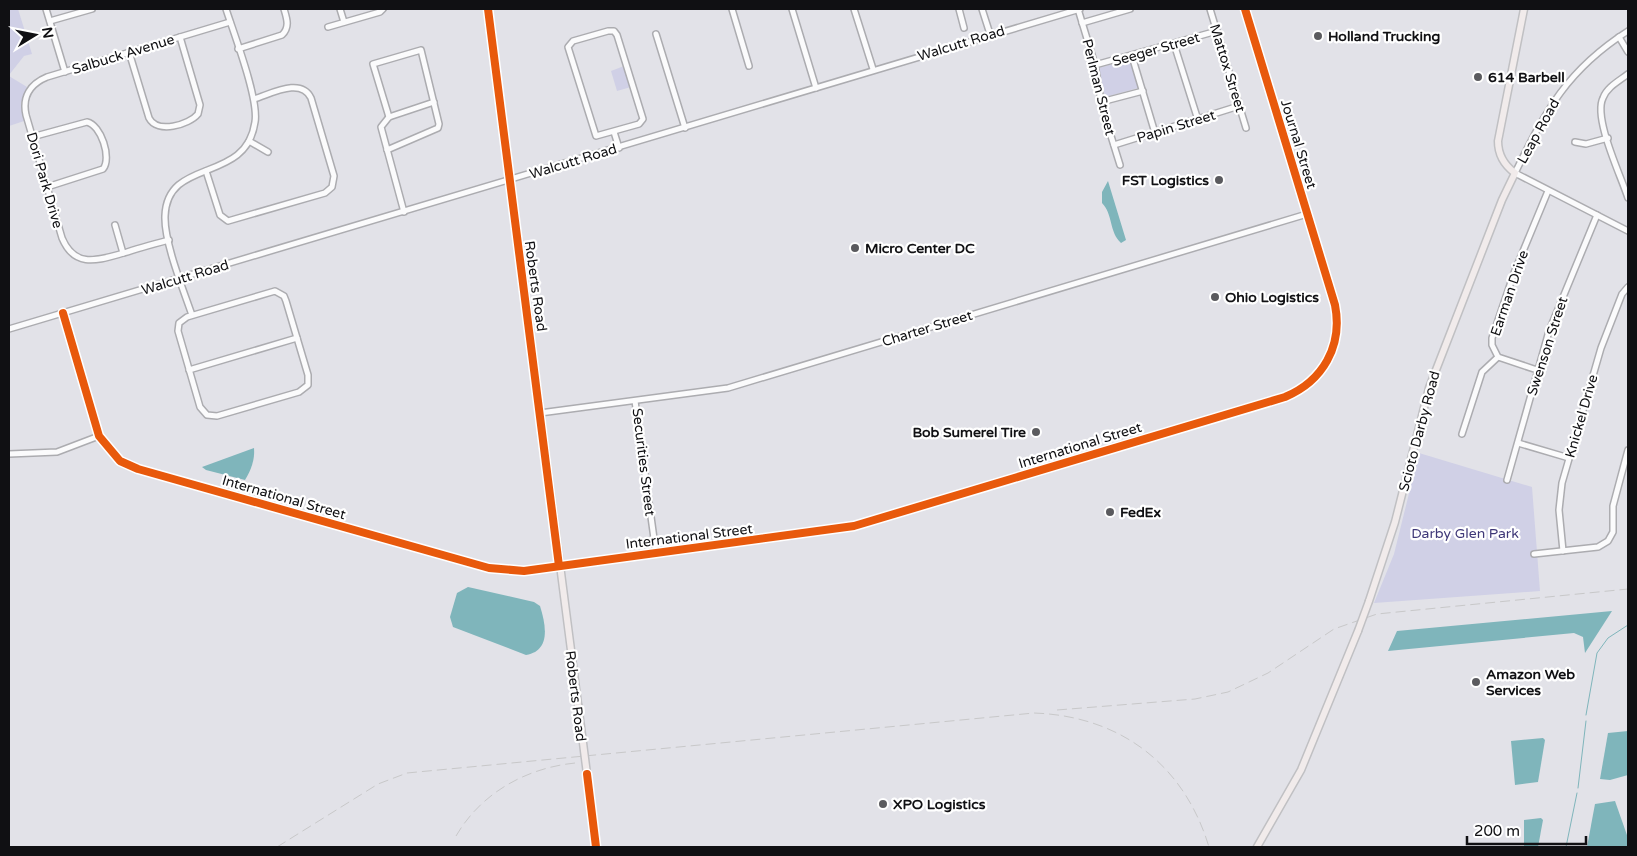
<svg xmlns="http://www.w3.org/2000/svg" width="1637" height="856" font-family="'Varela Round',sans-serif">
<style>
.green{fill:#d0d0e6}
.water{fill:#7fb5bb}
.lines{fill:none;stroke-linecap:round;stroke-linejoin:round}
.stream{stroke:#7fb5bb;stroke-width:1}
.minor-casing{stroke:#acacb0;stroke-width:8}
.major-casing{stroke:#c0c0c3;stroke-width:9}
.minor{stroke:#fbfbfc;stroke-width:5}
.major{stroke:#f1ebeb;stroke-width:6}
.rail{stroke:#c8c8c9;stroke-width:1;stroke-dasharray:10 5;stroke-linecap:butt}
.major-bridge-casing{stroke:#c0c0c3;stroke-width:9;stroke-linecap:butt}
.major-bridge{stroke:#f1ebeb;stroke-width:6}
.cycleway-casing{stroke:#fff;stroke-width:11}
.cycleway{stroke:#e8590c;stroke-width:8}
.poi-dot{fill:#5a5a5e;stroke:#fff;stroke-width:2}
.labels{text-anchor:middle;stroke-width:4.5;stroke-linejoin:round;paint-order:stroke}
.poi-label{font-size:14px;font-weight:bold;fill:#101013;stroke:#fff;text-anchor:start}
.street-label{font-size:14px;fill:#101013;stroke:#fff}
.park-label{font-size:14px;fill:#3f3878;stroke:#fff}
</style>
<rect width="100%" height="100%" fill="#e2e2e8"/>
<g class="green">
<path d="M 9,9 L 18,9 L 32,54 L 24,56 L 9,75 Z"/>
<path d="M 1130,59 L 1138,88 L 1105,97 L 1099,68 Z"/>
<path d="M 624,66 L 631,87 L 617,91 L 611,71 Z"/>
<path d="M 9,76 L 27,87 L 21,103 L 24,121 L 9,126 Z"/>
<path d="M 1419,453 L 1532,487 L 1540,591 L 1374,603 L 1394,554 Z"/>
</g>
<g class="water">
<path d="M 1108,181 L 1126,240 L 1121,243 C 1109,232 1113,214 1102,203 L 1102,192 Z"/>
<path d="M 254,448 C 255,460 251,470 245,480 L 206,470 L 202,467 Z"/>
<path d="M 468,587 L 534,602 L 540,606 C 546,625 551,651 526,655 L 453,627 L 450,617 L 457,593 Z"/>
<path d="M 1612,611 L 1585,653 L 1583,637 L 1574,633 L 1388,651 L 1397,631 Z"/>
<path d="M 1628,731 L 1628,775 L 1610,780 L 1600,779 L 1608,733 Z"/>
<path d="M 1543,738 L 1545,740 L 1538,782 L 1515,785 L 1511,741 Z"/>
<path d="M 1615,801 L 1628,838 L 1628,847 L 1587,847 L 1595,804 Z"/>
<path d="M 1541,818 L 1543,820 L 1538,847 L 1524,847 L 1524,820 Z"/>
</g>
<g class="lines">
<g class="stream">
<path d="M 1586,715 L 1597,653 L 1608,638 L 1628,625"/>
<path d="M 1578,788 L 1586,721"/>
<path d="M 1566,847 L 1577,793"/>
</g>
<defs>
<g id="minor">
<path d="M 46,9 L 65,72"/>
<path d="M 340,9 L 344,22"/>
<path d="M 732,9 L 749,66"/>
<path d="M 792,9 L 816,88"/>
<path d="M 854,9 L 873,69"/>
<path d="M 959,9 L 964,28"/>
<path d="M 982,9 L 990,34"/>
<path d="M 1078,9 L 1095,65 L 1102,107 L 1120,165"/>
<path d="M 1210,9 L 1246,128"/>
<path d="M 50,21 L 92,9"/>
<path d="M 1082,23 L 1130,9"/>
<path d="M 328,27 L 380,12 L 383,9"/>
<path d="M 608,31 L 614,31 L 617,35 L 643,119 L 639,124 L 596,136 L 568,47 L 573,41 Z"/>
<path d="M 1628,31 C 1567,70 1546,110 1515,173 L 1628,231"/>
<path d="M 656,34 L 685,128"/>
<path d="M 1619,37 L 1628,52"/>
<path d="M 1174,44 L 1198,120"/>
<path d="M 238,49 L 282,35 C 290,27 287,19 284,9"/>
<path d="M 129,52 L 149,118 C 157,134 189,125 198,114 L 200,105 L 180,37"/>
<path d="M 1132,56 L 1155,133"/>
<path d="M 1095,65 L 1217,31"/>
<path d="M 1628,74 C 1619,81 1607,87 1603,98 C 1593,118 1621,176 1628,198"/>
<path d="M 1101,102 L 1143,91"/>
<path d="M 614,132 L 619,148"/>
<path d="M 32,137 L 87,122 C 101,125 112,158 103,169 L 47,187"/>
<path d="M 249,141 L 268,152"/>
<path d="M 1575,142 L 1586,144 L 1608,138"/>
<path d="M 1114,145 L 1239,106"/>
<path d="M 387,150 L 438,128 L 439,124 L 421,50 L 373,64 L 389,117"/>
<path d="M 206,171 L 220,215 L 228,221 L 325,193 L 332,187 L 334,176 L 311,98 C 301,77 271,94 254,99"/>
<path d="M 404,212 L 381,127 L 389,117 L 434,102"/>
<path d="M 115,225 L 123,253"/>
<path d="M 169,240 C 154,244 139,248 124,253 C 98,260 75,269 62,238 L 26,115 C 22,97 30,84 47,77 L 230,22"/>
<path d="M 275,291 L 284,296 L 286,301 L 308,375 L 308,385 L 299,392 L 217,416 L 207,415 L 200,407 L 178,331 L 179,323 L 187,317 Z"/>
<path d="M 63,313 L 99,436 L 120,461 L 138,469 L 489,568 L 524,571 L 854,526 L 1285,397 C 1323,381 1343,346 1335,305 L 1245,9"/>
<path d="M 192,315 C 183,289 164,242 165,216 C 167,156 246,185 255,122 C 259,99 234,34 226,9"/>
<path d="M 9,329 L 1080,9"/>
<path d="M 189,370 L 297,338"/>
<path d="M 1537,370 L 1498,357 L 1492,345 L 1492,338 L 1514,273 L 1548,191"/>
<path d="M 635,401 L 656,553"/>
<path d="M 540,413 L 728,388 L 1307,214"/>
<path d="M 1462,434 L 1482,372 L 1498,357"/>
<path d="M 1518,443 L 1569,458"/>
<path d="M 9,454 L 57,452 L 99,436"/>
<path d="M 1507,480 L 1549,331 L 1597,215"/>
<path d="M 1563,551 L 1559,510 L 1562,483 L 1601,348 L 1622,294 L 1628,287"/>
<path d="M 1534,554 L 1598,547 L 1608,541 L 1613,532 L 1613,506 L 1628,450"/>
</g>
<g id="major">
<path d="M 488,9 L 578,704"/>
<path d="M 1369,601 L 1395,522 L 1429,388 L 1502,200 L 1515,173 C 1504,165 1498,155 1498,141 L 1524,9"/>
<path d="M 587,774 L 596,847"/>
<path d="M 1257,847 L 1301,770 L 1358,631"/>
</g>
</defs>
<use href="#minor" class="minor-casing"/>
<use href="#major" class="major-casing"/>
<use href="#minor" class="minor"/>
<use href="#major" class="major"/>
<g class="rail">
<path d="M 1057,710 L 1195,699 L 1228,692 L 1268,673 L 1334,629 L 1377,614 L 1628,589"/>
<path d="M 456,836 C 481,793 526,768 575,763"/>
<path d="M 277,847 L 378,784 L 407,773 L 1034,713 C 1120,716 1184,764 1209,847"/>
</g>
<defs>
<g id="major-bridge">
<path d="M 1358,631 L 1369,601"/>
<path d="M 578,704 L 587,774"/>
</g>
</defs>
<use href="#major-bridge" class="major-bridge-casing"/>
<use href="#major-bridge" class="major-bridge"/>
<defs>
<g id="cycleway">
<path d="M 488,9 L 559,566"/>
<path d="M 63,313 L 99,436 L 120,461 L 138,469 L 489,568 L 524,571 L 854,526 L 1285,397 C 1323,381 1343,346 1335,305 L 1245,9"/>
<path d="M 587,774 L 596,847"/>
</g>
</defs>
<use href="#cycleway" class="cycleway-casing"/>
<use href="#cycleway" class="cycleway"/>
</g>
<g class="poi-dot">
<circle cx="1318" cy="36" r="5"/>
<circle cx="1478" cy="77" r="5"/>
<circle cx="1219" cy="180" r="5"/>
<circle cx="855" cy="248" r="5"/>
<circle cx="1215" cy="297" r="5"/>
<circle cx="1036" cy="432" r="5"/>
<circle cx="1110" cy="512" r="5"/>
<circle cx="1476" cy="682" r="5"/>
<circle cx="883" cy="804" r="5"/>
</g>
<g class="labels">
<g class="poi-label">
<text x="1328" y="41">Holland Trucking</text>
<text x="1488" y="82">614 Barbell</text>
<text x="1209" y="185" text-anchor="end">FST Logistics</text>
<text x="865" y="253">Micro Center DC</text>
<text x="1225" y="302">Ohio Logistics</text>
<text x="1026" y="437" text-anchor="end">Bob Sumerel Tire</text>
<text x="1120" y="517">FedEx</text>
<text x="1486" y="679">Amazon Web<tspan x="1486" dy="16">Services</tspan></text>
<text x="893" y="809">XPO Logistics</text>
</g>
<g class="street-label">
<text transform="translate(961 43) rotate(-17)" y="5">Walcutt Road</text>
<text transform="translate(1156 49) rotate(-16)" y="5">Seeger Street</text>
<text transform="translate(123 54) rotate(-17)" y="5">Salbuck Avenue</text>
<text transform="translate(1228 68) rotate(73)" y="5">Mattox Street</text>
<text transform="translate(1099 87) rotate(76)" y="5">Perlman Street</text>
<text transform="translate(1176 126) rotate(-17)" y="5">Papin Street</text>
<text transform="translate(1538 131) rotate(-61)" y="5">Leap Road</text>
<text transform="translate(1299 144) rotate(73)" y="5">Journal Street</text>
<text transform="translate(573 161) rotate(-17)" y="5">Walcutt Road</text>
<text transform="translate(45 180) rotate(74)" y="5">Dori Park Drive</text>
<text transform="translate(185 277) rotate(-17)" y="5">Walcutt Road</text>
<text transform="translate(536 286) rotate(82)" y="5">Roberts Road</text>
<text transform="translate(1509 293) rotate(-71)" y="5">Earman Drive</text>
<text transform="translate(927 328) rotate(-17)" y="5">Charter Street</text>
<text transform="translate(1547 346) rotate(-72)" y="5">Swenson Street</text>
<text transform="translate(1581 416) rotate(-74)" y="5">Knickel Drive</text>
<text transform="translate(1419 431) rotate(-75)" y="5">Scioto Darby Road</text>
<text transform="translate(1080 445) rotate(-17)" y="5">International Street</text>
<text transform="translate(644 462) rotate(83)" y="5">Securities Street</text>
<text transform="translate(284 497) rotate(16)" y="5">International Street</text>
<text transform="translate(689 536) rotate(-7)" y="5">International Street</text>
<text transform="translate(576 696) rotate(83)" y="5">Roberts Road</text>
</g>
<g class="park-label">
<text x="1465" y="538">Darby Glen Park</text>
</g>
</g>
<rect width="1637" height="856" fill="none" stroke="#101013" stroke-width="20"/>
<g transform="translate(35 35) rotate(80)" stroke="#ffffff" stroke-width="4" paint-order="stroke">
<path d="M0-4L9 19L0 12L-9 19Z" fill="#101013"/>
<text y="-8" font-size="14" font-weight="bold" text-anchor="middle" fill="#101013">N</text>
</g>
<path d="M1467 836v8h119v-8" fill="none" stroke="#101013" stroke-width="2.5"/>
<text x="1474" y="836" font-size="15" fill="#101013" stroke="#ffffff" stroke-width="4" paint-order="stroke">200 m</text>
</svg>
